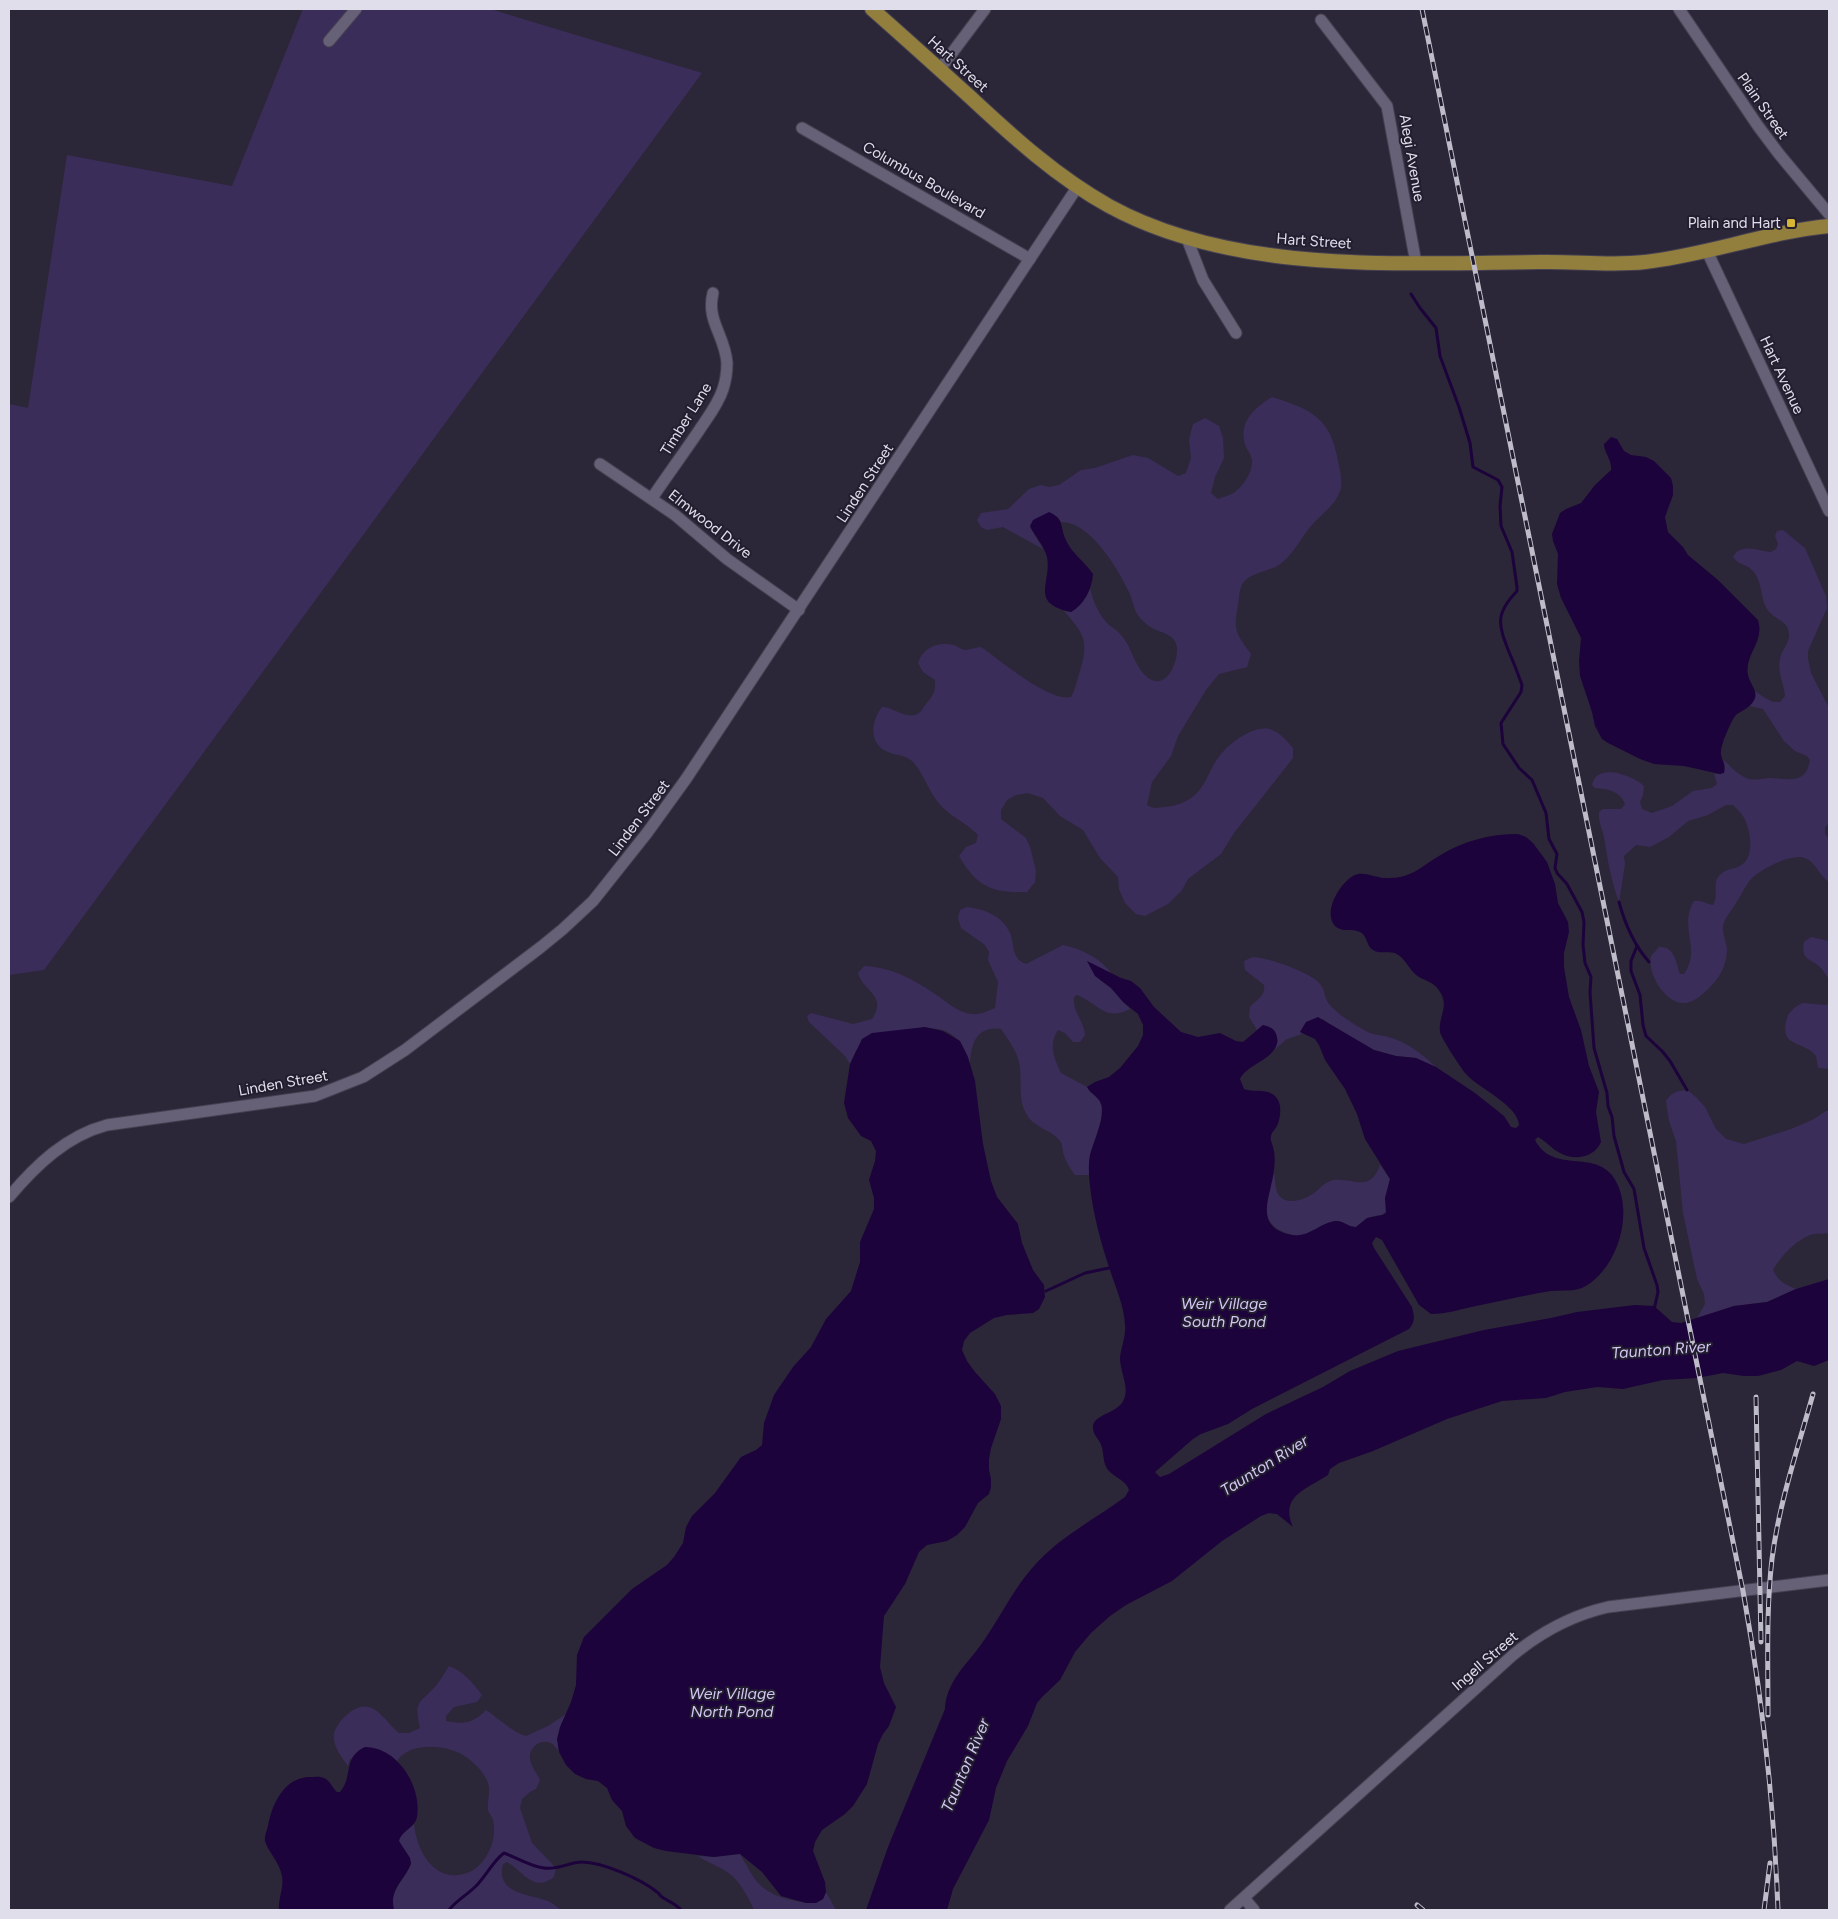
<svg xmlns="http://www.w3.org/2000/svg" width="1838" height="1919" font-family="Figtree,sans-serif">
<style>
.green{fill:#3b2d59}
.water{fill:#1c033b}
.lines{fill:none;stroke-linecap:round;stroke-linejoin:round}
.stream{stroke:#1c033b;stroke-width:3}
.minor-casing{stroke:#454151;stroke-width:13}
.major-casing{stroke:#454151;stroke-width:16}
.minor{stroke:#676177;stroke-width:11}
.major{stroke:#927f3d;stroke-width:14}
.rail-casing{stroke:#bfbcca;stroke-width:5}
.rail{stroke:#221d2f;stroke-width:3;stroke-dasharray:9;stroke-linecap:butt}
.poi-dot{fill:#d5b534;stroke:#221d2f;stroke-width:2}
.labels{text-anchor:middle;stroke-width:4;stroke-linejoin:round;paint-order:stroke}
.street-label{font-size:15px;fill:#e1deeb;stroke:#221d2f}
.poi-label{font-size:15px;fill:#e1deeb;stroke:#221d2f;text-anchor:end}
.water-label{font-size:16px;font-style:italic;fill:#d2c7f3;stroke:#221d2f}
</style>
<rect width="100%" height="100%" fill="#2c2639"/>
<g class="green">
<path d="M 303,9 L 490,9 L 702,73 L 44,970 L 9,975 L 9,404 L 28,408 L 67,155 L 232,186 Z"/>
<path d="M 1272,397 C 1311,409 1331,418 1338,461 C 1340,469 1343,483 1340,491 C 1335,506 1320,515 1311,526 C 1300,539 1293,555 1279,565 C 1268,572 1246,573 1241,587 C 1239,592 1239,599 1238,605 C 1233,631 1236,633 1251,654 L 1247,667 L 1219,674 L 1206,690 L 1178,736 L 1171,756 L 1152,782 L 1147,805 C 1153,809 1158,808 1165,807 C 1176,806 1188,802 1196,794 C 1205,785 1209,772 1216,761 C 1224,747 1251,725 1269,729 C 1280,732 1286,740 1293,748 L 1293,758 L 1234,833 L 1221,854 L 1188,879 L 1182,890 L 1168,904 L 1145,916 L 1136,914 L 1125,903 L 1119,889 L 1118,877 L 1100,858 L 1083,830 L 1060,816 L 1043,798 L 1028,793 L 1016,795 L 1007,800 L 1001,810 L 1001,819 L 1026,838 L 1030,847 L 1036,871 L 1035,882 L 1027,892 C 992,893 977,887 959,856 L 966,847 L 976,843 L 978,835 C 966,822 948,816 937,801 C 928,789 923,773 913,762 C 905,754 897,756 888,752 C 868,744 871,721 882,707 C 894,707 907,721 919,713 C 922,711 923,707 926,704 C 933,696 936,691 935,680 L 923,672 L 918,663 C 922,648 938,641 954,645 C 957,646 962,650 965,650 C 970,650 976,647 981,647 C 1000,660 1049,702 1071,697 C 1076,688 1077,680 1080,671 C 1089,640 1084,634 1064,611 L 1071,612 L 1086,597 L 1090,588 C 1093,602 1099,615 1109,625 C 1113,628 1118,631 1121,635 C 1132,647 1134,666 1147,677 C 1166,692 1178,663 1177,648 C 1176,634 1161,633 1152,628 C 1148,626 1143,621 1140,618 C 1133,610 1133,599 1128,590 C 1117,567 1089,521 1061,522 L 1057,516 C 1044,515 1036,514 1030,527 L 1043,549 L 1003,527 L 987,530 L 981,527 L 977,520 L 981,513 L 1008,509 L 1029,489 L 1041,485 L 1049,487 L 1059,485 L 1081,470 L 1095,468 L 1133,455 L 1148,458 L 1178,476 L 1186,473 L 1191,458 L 1189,439 L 1193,424 L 1205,418 L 1219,426 L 1223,438 L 1224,458 L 1215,477 L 1211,493 L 1218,499 C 1223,497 1232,495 1236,491 C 1244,485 1253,471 1252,461 C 1252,456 1248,451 1246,447 C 1237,423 1254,408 1272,397 Z"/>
<path d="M 1783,530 L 1805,548 L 1826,596 L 1827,608 L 1808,651 L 1808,659 L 1811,673 L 1829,708 L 1829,823 L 1825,827 L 1825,834 L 1829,839 L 1829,882 C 1819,876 1816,862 1805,858 C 1792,853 1763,868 1753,877 C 1746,884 1742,894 1736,903 C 1732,910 1725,917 1723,926 C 1722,933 1726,941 1727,949 C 1727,961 1722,974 1714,983 C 1706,991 1695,1004 1682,1003 C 1664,1001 1647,973 1651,956 L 1659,947 C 1675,946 1676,963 1680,974 L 1684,974 C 1702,948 1678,928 1694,901 C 1701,900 1706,904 1713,905 C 1719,895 1712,884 1719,876 C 1726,868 1732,870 1740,866 C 1755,858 1751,833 1745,820 C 1743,814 1737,809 1733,805 L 1726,805 L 1708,815 L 1688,821 L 1669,837 L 1650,847 L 1636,845 L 1624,856 L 1625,864 L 1619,902 C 1612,883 1608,863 1605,843 C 1604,832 1598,823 1599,812 L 1603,809 L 1621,809 L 1625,804 C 1620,791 1608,789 1595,788 L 1592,785 C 1597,762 1632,775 1644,786 L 1643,795 L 1640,802 L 1642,809 L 1652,813 L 1672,806 L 1693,791 L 1712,788 L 1717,784 L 1714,774 L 1720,774 L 1725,768 L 1724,760 C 1731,767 1737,774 1746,778 C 1753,781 1761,779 1769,778 C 1787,778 1806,786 1810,760 L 1807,756 L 1795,751 L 1784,741 L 1763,709 L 1750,706 L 1755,699 L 1755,691 L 1765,698 L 1773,702 L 1780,702 L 1785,696 C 1784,683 1777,673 1780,659 C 1781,650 1790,644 1789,634 C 1789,621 1773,619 1767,609 C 1760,598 1763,581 1752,570 C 1746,564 1738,565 1733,557 C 1740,542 1759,551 1771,552 L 1776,549 L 1778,544 L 1775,536 L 1777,531 Z"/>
<path d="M 967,907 C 984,909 1003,916 1010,933 C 1015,946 1011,958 1026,964 L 1063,945 C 1082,949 1100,958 1111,973 L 1088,962 L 1100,980 L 1111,988 L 1130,1009 C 1105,1022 1098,1003 1077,995 L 1074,997 C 1072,1011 1084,1021 1085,1035 L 1080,1042 L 1073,1042 L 1065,1033 L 1058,1030 C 1048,1045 1054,1058 1061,1073 L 1087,1087 L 1090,1092 L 1099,1099 L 1102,1106 L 1101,1120 L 1090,1156 L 1089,1175 L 1075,1175 C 1071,1169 1066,1163 1064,1155 C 1062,1151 1063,1145 1060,1141 C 1051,1129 1034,1128 1027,1115 C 1017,1099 1023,1080 1019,1062 C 1016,1050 1008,1039 1001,1029 C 975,1025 970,1047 970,1067 C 957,1002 896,1035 856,1050 L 850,1064 L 845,1056 L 809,1022 L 807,1016 L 811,1013 L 853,1024 L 872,1019 C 888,995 863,992 858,973 L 864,966 C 891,967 913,979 935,994 C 946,1001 959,1014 973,1014 C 980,1015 988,1011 995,1008 L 998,982 L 988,960 L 989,952 L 985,945 L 961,928 L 958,918 L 960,910 Z"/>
<path d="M 1811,937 L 1829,941 L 1829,979 C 1826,975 1823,970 1819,966 C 1808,958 1801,959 1804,942 Z"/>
<path d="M 1253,957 C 1269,958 1304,970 1317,981 C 1326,988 1323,996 1329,1004 C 1336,1013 1356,1026 1366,1031 C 1372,1035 1381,1035 1388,1037 C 1406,1041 1423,1055 1436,1067 L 1416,1058 L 1396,1056 L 1374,1050 L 1330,1025 L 1323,1019 L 1300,1031 L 1302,1034 L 1287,1039 L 1274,1050 L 1278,1041 L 1263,1025 L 1257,1030 L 1249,1017 L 1250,1007 C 1257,999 1266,996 1264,985 L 1245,970 L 1244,961 Z"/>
<path d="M 1803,1003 L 1826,1005 L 1829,1003 L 1829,1069 L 1818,1068 C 1817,1064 1817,1059 1816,1056 C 1806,1041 1780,1048 1786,1022 C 1788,1012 1794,1007 1803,1003 Z"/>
<path d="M 1687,1090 L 1696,1097 L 1705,1107 L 1716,1129 L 1726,1139 L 1744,1144 L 1791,1129 L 1812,1120 L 1826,1111 L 1829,1111 L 1829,1233 C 1823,1234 1815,1233 1810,1235 C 1795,1241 1780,1257 1773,1270 C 1778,1281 1785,1285 1796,1289 L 1767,1302 L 1734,1306 L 1697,1318 L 1705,1304 L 1704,1294 L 1697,1279 L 1683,1213 L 1676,1141 L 1669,1121 L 1666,1101 C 1672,1092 1676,1091 1687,1090 Z"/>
<path d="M 1380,1165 L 1390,1179 L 1385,1198 L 1387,1210 L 1382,1215 C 1368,1216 1366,1219 1356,1227 C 1348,1227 1343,1220 1335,1221 C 1323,1223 1314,1232 1303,1235 C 1297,1236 1290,1235 1284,1232 C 1256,1221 1268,1194 1274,1172 C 1275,1178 1275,1186 1277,1192 C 1283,1206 1301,1201 1311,1195 C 1320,1190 1323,1182 1334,1180 C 1353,1177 1370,1194 1380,1165 Z"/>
<path d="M 449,1666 C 462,1670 474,1684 482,1695 L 477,1702 L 454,1707 L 446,1716 L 446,1721 C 463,1725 474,1723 486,1710 C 498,1718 512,1732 526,1736 L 548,1726 L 566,1714 C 560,1727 557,1737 559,1752 C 557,1749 554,1745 551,1743 C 540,1738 528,1748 530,1759 C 531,1766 537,1774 540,1780 L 536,1789 L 530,1792 L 522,1799 L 520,1808 L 532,1843 L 556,1868 L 554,1877 C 533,1893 524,1872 507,1862 L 503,1864 C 495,1894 529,1894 548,1901 C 553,1903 557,1907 561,1910 L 394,1910 C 389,1890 403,1882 411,1864 L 410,1858 L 399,1842 L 400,1836 L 414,1824 C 416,1847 431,1879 459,1875 C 465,1874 471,1872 476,1868 C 490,1857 497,1837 493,1820 C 492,1817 489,1813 488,1810 C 487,1801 491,1791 488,1783 C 485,1773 472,1760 463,1755 C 445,1744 409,1742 397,1761 L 390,1755 L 350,1759 L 348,1766 C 342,1758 332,1745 334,1734 C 337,1721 355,1703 369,1707 C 380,1710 390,1726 399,1733 L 409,1733 L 420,1728 C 413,1697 421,1705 438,1683 C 442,1678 445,1672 449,1666 Z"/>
<path d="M 731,1854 L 740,1854 C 746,1864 752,1877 760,1885 C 773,1898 798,1903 816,1903 L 823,1899 L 826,1892 L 836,1910 L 754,1910 C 749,1898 740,1882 730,1874 C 720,1866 708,1863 698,1856 L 714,1857 Z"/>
</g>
<g class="water">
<path d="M 1611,437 L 1617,439 L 1624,451 L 1631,455 L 1646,457 L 1654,461 L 1671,478 L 1673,486 L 1673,495 L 1665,517 L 1668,532 L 1683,547 L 1688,555 L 1718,580 L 1758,620 C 1765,643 1744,654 1748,675 C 1750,684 1759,692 1754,700 C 1750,708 1742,710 1736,715 C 1731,721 1727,732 1724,739 C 1723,743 1720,750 1721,754 C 1722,761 1726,765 1724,773 L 1720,774 L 1684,766 L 1654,764 L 1640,759 L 1608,743 L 1602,739 L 1595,726 L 1592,712 L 1580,676 L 1579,661 L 1581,638 L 1561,598 L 1557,584 L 1558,554 L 1553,541 L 1552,534 L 1560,513 L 1566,509 L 1581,503 L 1595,485 L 1611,470 C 1612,459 1604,453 1604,444 Z"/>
<path d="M 1049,512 C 1064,519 1060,525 1065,538 C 1071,553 1084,561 1093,574 C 1092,589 1084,605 1071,612 C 1029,603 1052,583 1047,557 C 1044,545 1035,537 1030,526 L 1033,520 Z"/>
<path d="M 1518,834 L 1526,837 L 1533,843 L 1547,862 L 1555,884 L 1558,903 L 1568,922 L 1569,932 L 1564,953 L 1564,967 L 1569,997 L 1581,1030 L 1589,1066 L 1599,1092 L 1596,1112 L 1601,1142 C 1594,1158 1574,1161 1560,1153 C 1552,1149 1546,1141 1538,1137 L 1535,1140 C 1552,1173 1591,1151 1611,1174 C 1637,1206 1619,1268 1584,1287 C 1575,1292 1561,1290 1551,1291 C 1526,1295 1501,1301 1476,1306 C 1461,1309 1447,1314 1431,1314 L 1419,1305 L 1382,1240 L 1376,1237 L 1372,1243 L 1374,1248 L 1412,1307 C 1414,1316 1416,1321 1409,1329 L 1252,1409 L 1228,1424 L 1201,1434 L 1193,1439 L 1155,1472 L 1160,1477 L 1169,1474 L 1266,1414 L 1323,1387 L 1350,1371 L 1398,1351 L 1484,1330 L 1551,1318 L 1577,1312 L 1635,1305 L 1654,1306 L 1672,1322 L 1681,1323 L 1734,1306 L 1767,1302 L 1796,1289 L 1829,1279 L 1829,1360 L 1814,1366 L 1797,1361 L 1781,1370 L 1758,1376 L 1744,1376 L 1723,1373 L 1697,1378 L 1663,1380 L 1623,1389 L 1597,1387 L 1565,1392 L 1546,1398 L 1502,1401 L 1447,1419 L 1373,1451 L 1339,1463 L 1330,1469 L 1328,1475 C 1307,1489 1279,1496 1293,1527 L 1277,1514 L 1269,1513 L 1261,1516 L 1222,1541 L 1172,1581 L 1126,1605 L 1110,1616 L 1091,1633 L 1075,1652 L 1060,1680 L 1042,1697 L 1037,1703 L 1028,1726 L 1007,1761 L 996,1788 L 989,1820 L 953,1889 L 947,1910 L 866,1910 L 888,1847 L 945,1709 C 946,1683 965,1666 980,1646 C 999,1620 1012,1591 1033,1567 C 1059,1537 1094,1520 1125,1497 L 1129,1490 C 1126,1480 1115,1478 1108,1470 C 1103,1463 1104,1456 1102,1448 C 1101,1440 1093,1436 1093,1428 C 1092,1413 1122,1414 1125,1396 C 1128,1384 1120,1371 1120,1358 C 1121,1347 1126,1337 1125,1325 C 1124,1305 1116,1289 1110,1270 C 1101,1243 1093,1214 1090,1186 C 1089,1176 1088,1165 1090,1155 C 1093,1142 1106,1117 1101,1104 C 1099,1097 1091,1094 1087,1087 L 1095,1082 L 1109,1077 L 1120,1068 L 1138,1046 L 1143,1035 L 1143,1025 L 1138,1014 L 1123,1002 L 1111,988 L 1095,976 L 1087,961 L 1121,978 L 1131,981 L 1140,988 L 1154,1007 L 1181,1032 L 1198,1037 L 1220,1033 L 1236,1041 L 1243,1042 L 1263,1025 C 1271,1027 1275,1029 1277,1037 C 1281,1058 1247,1063 1240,1079 L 1244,1089 C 1255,1093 1271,1087 1278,1100 C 1282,1107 1280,1120 1277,1126 C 1275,1130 1272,1131 1271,1136 C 1270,1141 1272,1142 1273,1147 C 1275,1154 1275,1162 1274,1169 C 1272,1195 1251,1227 1292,1235 C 1308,1238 1320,1223 1335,1221 C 1343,1220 1348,1227 1356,1227 L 1367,1218 L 1382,1215 L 1386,1213 L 1385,1198 L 1390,1179 L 1365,1139 L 1357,1114 L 1345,1089 L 1325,1060 L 1319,1045 L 1315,1039 L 1300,1032 L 1306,1022 L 1318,1017 L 1374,1050 L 1396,1056 L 1416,1058 L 1436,1067 L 1475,1093 L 1504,1116 L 1511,1127 L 1516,1128 L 1519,1125 C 1518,1105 1478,1088 1466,1074 C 1462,1070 1440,1036 1440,1032 C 1438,1015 1451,1006 1438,989 C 1433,982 1426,981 1419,977 C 1409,971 1406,958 1395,953 C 1388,951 1379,954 1373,950 C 1366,946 1368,936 1360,932 C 1352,928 1342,933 1335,926 C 1322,912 1341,881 1355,875 C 1363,871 1375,877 1384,878 C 1391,878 1400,878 1407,875 C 1419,871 1428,862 1439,856 C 1463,841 1489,834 1518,834 Z"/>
<path d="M 925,1027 L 943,1031 L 960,1041 L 968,1057 L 975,1081 L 983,1144 L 991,1181 L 997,1197 L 1018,1224 L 1022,1243 L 1033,1270 L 1044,1285 L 1045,1297 L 1039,1309 L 1033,1313 L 1007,1315 L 994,1318 L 970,1333 L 964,1341 L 962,1350 L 967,1361 L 975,1372 L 995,1394 L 1001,1406 L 1001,1419 L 991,1448 L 989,1459 L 989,1470 L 991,1479 L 991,1487 L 989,1494 L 978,1503 L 965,1527 L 957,1535 L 947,1541 L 927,1545 L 919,1552 L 905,1584 L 884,1616 L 880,1667 L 884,1683 L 896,1707 L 889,1726 L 883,1734 L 878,1744 L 867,1784 L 853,1806 L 845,1814 L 822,1830 L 815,1842 L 813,1851 L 825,1882 L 826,1892 L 823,1899 L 816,1903 L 806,1903 L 781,1896 L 762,1872 L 740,1854 L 714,1857 L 666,1851 L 654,1848 L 635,1838 L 626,1826 L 622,1811 L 612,1800 L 607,1788 L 598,1781 L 586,1779 L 575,1774 L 566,1765 L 559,1752 L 557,1739 L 560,1727 L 571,1702 L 576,1685 L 577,1655 L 584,1637 L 632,1589 L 667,1565 L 674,1557 L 683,1543 L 686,1527 L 692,1516 L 715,1493 L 741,1457 L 756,1450 L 762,1445 L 764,1423 L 774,1395 L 793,1367 L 811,1347 L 826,1319 L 851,1291 L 860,1262 L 860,1242 L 874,1209 L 874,1198 L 869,1180 L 875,1161 L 876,1151 L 871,1141 L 861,1136 L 848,1118 L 844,1103 L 850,1064 L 862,1039 L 872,1033 Z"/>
<path d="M 365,1747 C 397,1747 422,1786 417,1817 C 415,1828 402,1830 399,1841 L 410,1858 L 411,1864 C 403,1882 389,1890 394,1910 L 279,1910 C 278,1899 284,1888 282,1876 C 280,1863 267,1850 265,1841 C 264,1837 267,1830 268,1826 C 272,1804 284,1778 309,1777 C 314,1777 320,1776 324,1778 C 331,1781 332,1788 337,1792 L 340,1792 C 354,1775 342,1758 365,1747 Z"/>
</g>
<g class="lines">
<g class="stream">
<path d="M 1411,294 L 1420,308 L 1436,328 L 1440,356 L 1459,407 L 1470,443 L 1473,467 L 1498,480 L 1502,487 L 1500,506 L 1501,526 L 1512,552 L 1517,587 L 1517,591 C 1495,614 1498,624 1509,652 C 1514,663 1518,674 1522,685 L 1521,692 L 1501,723 L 1503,744 L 1519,768 L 1532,780 L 1546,813 L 1549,839 L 1557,854 L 1555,868 L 1557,873 L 1567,884 L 1582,912 L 1584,922 L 1583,945 L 1585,963 L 1591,977 L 1590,992 L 1594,1048 L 1607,1093 L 1608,1106 L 1612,1117 L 1614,1136 L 1624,1172 L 1634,1189 L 1644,1248 L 1657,1285 L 1658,1292 L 1654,1310"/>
<path d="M 1619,902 C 1625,924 1634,945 1649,962"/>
<path d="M 1637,946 L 1631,961 L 1631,971 L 1640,995 L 1643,1025 L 1646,1036 L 1662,1051 L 1670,1061 L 1687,1090"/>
<path d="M 1046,1291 L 1085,1273 L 1109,1268"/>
<path d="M 449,1910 C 457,1900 467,1895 476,1886 C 486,1876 493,1861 504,1853 C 518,1858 529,1866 544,1868 C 559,1870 569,1862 582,1862 C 602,1862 641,1879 657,1892 C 659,1893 660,1896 662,1897 C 669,1902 675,1903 681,1910"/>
</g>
<defs>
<g id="minor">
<path d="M 1679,9 L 1758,126 L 1779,154 L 1829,214"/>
<path d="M 1321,20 L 1387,106 L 1416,263"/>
<path d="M 329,41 L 356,9"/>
<path d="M 940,69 L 985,9"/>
<path d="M 802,128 L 1030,259"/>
<path d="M 1186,236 L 1203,280 L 1236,333"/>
<path d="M 1707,251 L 1829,511"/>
<path d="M 600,464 L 675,515 L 727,559 L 799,610"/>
<path d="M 652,498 C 667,476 683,454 698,432 C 707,418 718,405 723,389 C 726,380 727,372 727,363 C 725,335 706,321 713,293"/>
<path d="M 9,1197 C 36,1165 66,1136 107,1125 L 315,1096 L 363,1077 L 405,1050 L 541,947 L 563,929 L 593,901 L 647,833 L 686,779 L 1078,186"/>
<path d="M 1244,1898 L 1254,1910"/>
<path d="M 1230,1910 L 1513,1655 C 1541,1632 1573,1615 1608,1607 L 1829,1580"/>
</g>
<path id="major" d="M 872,9 C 905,38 937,67 969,96 C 1013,137 1057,177 1109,206 C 1235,275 1401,263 1540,262 C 1575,261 1610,266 1645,262 C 1707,255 1767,232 1829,226"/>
</defs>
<use href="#minor" class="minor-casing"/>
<use href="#major" class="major-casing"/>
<use href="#minor" class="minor"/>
<use href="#major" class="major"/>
<defs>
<g id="rail">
<path d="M 1422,9 L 1743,1591 C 1762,1696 1774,1803 1778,1910"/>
<path d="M 1756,1397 L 1761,1642"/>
<path d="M 1768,1715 C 1768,1663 1766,1611 1772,1559 C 1779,1503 1798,1448 1813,1394"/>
<path d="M 1417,1905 L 1423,1910"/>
<path d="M 1764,1910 L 1770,1863"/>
</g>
</defs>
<use href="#rail" class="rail-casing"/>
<use href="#rail" class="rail"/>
</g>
<rect class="poi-dot" x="1786" y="218" width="10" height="10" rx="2.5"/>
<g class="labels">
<g class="street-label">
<text transform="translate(958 64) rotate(42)" y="5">Hart Street</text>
<text transform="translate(1763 106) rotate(55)" y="5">Plain Street</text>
<text transform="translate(1412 158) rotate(80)" y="5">Alegi Avenue</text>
<text transform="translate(924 180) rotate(30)" y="5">Columbus Boulevard</text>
<text transform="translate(1314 241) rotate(4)" y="5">Hart Street</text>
<text transform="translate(1782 375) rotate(65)" y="5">Hart Avenue</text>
<text transform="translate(686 419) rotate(-58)" y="5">Timber Lane</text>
<text transform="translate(865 483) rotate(-57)" y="5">Linden Street</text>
<text transform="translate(710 524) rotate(38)" y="5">Elmwood Drive</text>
<text transform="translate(639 818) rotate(-53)" y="5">Linden Street</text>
<text transform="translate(283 1083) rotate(-10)" y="5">Linden Street</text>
<text transform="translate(1485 1661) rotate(-41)" y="5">Ingell Street</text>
</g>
<g class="poi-label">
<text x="1781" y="228">Plain and Hart</text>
</g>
<g class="water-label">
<text x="1224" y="1309">Weir Village<tspan x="1224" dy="18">South Pond</tspan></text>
<text transform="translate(1661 1349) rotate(-4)" y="6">Taunton River</text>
<text transform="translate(1264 1465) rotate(-32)" y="6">Taunton River</text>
<text x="732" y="1699">Weir Village<tspan x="732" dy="18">North Pond</tspan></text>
<text transform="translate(965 1765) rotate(-67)" y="6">Taunton River</text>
</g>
</g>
<rect width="1838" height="1919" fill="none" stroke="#e1deeb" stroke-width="20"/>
</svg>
